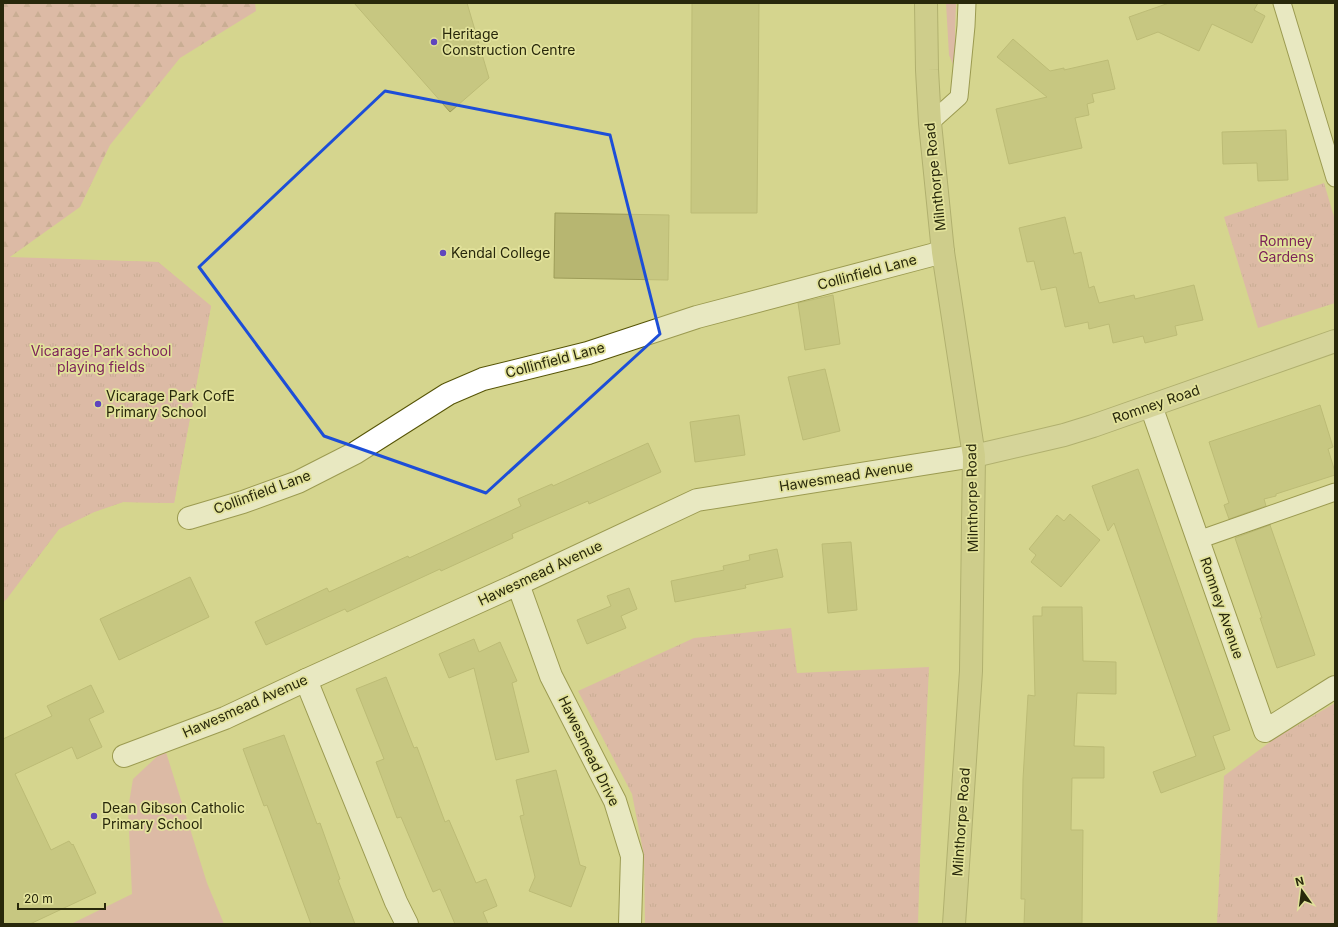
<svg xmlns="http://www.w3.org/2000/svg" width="1338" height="927" font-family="Inter,sans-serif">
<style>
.green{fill:#e599c0}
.forest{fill:url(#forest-firs)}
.park{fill:url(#park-tufts)}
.building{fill:#b7b671;stroke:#9d9c58}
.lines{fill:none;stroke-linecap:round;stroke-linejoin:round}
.service-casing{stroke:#565406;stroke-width:19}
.minor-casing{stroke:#565406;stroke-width:24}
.primary-casing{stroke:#858449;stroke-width:24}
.trunk-casing{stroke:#858449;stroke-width:24}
.service{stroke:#fff;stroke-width:17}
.minor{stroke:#fff;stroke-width:22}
.primary{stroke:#d4d3a6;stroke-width:22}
.trunk{stroke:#c6c488;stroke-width:22}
.marked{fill:none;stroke:#1d4ed8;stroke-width:3;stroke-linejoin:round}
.poi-dot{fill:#5f45bd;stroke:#e2e29b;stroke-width:1.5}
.labels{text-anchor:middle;stroke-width:3.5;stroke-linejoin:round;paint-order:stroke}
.poi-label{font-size:14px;fill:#28280b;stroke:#e2e29b;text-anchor:start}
.street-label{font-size:14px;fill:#28280b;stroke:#e2e29b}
.park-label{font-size:14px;fill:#7e235a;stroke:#e2e29b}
</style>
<defs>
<pattern id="forest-firs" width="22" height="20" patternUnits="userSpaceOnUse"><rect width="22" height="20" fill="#e599c0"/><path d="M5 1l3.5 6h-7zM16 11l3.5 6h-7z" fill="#ba7d9a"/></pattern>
<pattern id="park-tufts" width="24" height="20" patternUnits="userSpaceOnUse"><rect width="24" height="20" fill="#e599c0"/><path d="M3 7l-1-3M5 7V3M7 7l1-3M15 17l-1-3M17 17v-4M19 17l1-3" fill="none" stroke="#ba7d9a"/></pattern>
</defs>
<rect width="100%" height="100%" fill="#d5d58e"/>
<g class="green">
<path d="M 946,3 L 956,3 L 955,29 L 957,74 L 949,55 Z"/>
<path d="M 165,749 L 207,883 L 224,924 L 71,924 L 132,894 L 128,809 L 133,779 Z"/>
</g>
<path class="forest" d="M 3,3 L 255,3 L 256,11 L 180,58 L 110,145 L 80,207 L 10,257 L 158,262 L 211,306 L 174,503 L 123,502 L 94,512 L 59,529 L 6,600 L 3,593 Z"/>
<g class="park">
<path d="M 1324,183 L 1335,220 L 1335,303 L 1258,328 L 1224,217 Z"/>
<path d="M 3,252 L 10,258 L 158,262 L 211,306 L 174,503 L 123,502 L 94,512 L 59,529 L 3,603 Z"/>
<path d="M 791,628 L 797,673 L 929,667 L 920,860 L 918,924 L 645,924 L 644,856 L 632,794 L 578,691 L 694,638 Z"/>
<path d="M 1335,703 L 1335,924 L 1217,924 L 1224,776 L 1274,739 Z"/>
</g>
<g class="building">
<path d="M 354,3 L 467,3 L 489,78 L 450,112 Z"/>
<path d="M 692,3 L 759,3 L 757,213 L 691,213 Z"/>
<path d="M 1168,3 L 1258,3 L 1254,10 L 1265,16 L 1252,43 L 1212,24 L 1199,51 L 1158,32 L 1137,40 L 1129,17 L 1169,3 Z"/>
<path d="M 1013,39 L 1050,71 L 1064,68 L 1064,70 L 1108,60 L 1115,89 L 1092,94 L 1094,102 L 1087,104 L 1089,115 L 1075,118 L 1082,148 L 1009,164 L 996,109 L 1047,97 L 997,57 Z"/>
<path d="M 1286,130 L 1288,180 L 1258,181 L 1257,163 L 1223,164 L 1222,132 Z"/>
<path d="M 555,213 L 669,215 L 668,280 L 554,278 Z"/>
<path d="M 1065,217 L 1074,254 L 1081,252 L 1089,288 L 1094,286 L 1099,303 L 1134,295 L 1135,299 L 1194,285 L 1203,320 L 1175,326 L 1177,335 L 1145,343 L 1143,336 L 1113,343 L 1109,324 L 1089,329 L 1088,322 L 1065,327 L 1056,287 L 1041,290 L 1034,261 L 1027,262 L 1019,228 Z"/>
<path d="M 833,295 L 840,344 L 805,350 L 798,303 Z"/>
<path d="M 825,369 L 840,431 L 803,440 L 788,377 Z"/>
<path d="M 1320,405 L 1333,447 L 1328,449 L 1335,472 L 1335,475 L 1276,494 L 1276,496 L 1264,499 L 1266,506 L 1229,519 L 1224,505 L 1229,503 L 1209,442 Z"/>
<path d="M 739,415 L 745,455 L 695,462 L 690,422 Z"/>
<path d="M 648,443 L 661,472 L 589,504 L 588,501 L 512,534 L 513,538 L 441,571 L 440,569 L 347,612 L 345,609 L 266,645 L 255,622 L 327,588 L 329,592 L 408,556 L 409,558 L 521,506 L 518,499 L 552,484 L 553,486 Z"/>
<path d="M 1138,469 L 1230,730 L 1213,736 L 1225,769 L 1161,793 L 1153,772 L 1196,756 L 1114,523 L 1108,531 L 1092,486 Z"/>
<path d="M 1070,514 L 1100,540 L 1061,587 L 1031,562 L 1036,555 L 1029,549 L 1057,515 L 1064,521 Z"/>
<path d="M 1270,525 L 1315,655 L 1277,668 L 1260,618 L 1262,618 L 1235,538 Z"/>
<path d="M 851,542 L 857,610 L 828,613 L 822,544 Z"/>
<path d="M 777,549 L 783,577 L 745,585 L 746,588 L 675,602 L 671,581 L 724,570 L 723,566 L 750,560 L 749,555 Z"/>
<path d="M 190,577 L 209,617 L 119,660 L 100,619 Z"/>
<path d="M 629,588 L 637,609 L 621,616 L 626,628 L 587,644 L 577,620 L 611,606 L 607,596 Z"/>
<path d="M 1042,607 L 1082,607 L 1083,661 L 1116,662 L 1116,694 L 1077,693 L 1074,746 L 1104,747 L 1104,778 L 1072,778 L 1071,830 L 1083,830 L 1082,923 L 1024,924 L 1025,899 L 1021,899 L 1023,779 L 1028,695 L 1035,696 L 1033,616 L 1042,616 Z"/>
<path d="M 474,639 L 479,652 L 500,642 L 517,681 L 512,683 L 529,752 L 496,760 L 474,668 L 449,678 L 439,654 Z"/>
<path d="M 386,677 L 414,748 L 417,747 L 445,822 L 449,820 L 476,883 L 486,879 L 497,906 L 483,912 L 488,924 L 455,924 L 440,889 L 433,892 L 401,817 L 397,818 L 376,762 L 384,759 L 356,689 Z"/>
<path d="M 91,685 L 104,712 L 89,719 L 102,747 L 77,759 L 72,747 L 15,774 L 51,850 L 69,841 L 72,845 L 73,844 L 96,893 L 30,924 L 3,924 L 3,739 L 52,716 L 47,706 Z"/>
<path d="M 284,735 L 317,824 L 320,823 L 340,879 L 338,880 L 355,924 L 311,924 L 267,805 L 264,806 L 243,749 Z"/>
<path d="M 556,770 L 580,865 L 586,867 L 571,907 L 529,891 L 535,877 L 520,816 L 524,815 L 516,780 Z"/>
</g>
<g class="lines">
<defs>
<g id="service">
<path d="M 1282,3 L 1335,178"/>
<path d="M 930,123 L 959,97 L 966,26 L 967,3"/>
<path d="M 1198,540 L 1335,492"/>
</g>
<g id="minor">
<path d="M 1151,406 L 1265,731 L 1335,687"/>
<path d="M 189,518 L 243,502 L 298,482 L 355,453 L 448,394 L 483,379 L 588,353 L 697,317 L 943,252"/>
<path d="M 518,584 L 551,676 L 615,801 L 632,856 L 630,924"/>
<path d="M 306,680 L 396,902 L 407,924"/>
<path d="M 124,756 L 225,718 L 306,680 L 518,584 L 697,500 L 974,456"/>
</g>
<path id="primary" d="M 974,456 L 1064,435 L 1093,426 L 1335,341"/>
<path id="trunk" d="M 926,3 L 927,70 L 930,123 L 943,252 L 974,456 L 971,671 L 954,924"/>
</defs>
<use href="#service" class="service-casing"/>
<use href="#minor" class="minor-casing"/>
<use href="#primary" class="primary-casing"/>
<use href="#trunk" class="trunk-casing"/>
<use href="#service" class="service"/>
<use href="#minor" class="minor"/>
<use href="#primary" class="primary"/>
<use href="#trunk" class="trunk"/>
</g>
<path d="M0 0H1338V927H0ZM 385,91 L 610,135 L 660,334 L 486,493 L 324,436 L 199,267 Z" fill="#d5d58e" fill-opacity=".55" fill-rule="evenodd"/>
<path class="marked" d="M 385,91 L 610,135 L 660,334 L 486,493 L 324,436 L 199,267 Z"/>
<g class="poi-dot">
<circle cx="434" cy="42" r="4"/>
<circle cx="443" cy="253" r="4"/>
<circle cx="98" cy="404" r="4"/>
<circle cx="94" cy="816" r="4"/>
</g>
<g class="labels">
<g class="poi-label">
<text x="442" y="39">Heritage<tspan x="442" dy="16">Construction Centre</tspan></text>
<text x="451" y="258">Kendal College</text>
<text x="106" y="401">Vicarage Park CofE<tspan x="106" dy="16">Primary School</tspan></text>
<text x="102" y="813">Dean Gibson Catholic<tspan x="102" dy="16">Primary School</tspan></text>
</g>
<g class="street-label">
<text transform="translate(935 177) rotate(-96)" y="5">Milnthorpe Road</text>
<text transform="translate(867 272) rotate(-15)" y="5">Collinfield Lane</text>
<text transform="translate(555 360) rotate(-15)" y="5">Collinfield Lane</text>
<text transform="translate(1156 404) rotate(-19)" y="5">Romney Road</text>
<text transform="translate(846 476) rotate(-9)" y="5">Hawesmead Avenue</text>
<text transform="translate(262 492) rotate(-20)" y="5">Collinfield Lane</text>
<text transform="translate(972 498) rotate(-91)" y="5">Milnthorpe Road</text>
<text transform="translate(540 573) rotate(-25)" y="5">Hawesmead Avenue</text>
<text transform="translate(1222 608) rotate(71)" y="5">Romney Avenue</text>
<text transform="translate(245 706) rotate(-24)" y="5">Hawesmead Avenue</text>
<text transform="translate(589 751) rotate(64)" y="5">Hawesmead Drive</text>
<text transform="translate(961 822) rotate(-86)" y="5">Milnthorpe Road</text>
</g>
<g class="park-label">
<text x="1286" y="246">Romney<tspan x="1286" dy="16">Gardens</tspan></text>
<text x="101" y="356">Vicarage Park school<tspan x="101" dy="16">playing fields</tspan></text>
</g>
</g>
<rect width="1338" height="927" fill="none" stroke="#28280b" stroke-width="8"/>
<g transform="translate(1302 891) rotate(346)" stroke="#e2e29b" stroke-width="3" paint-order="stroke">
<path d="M0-3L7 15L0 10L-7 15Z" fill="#28280b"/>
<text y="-6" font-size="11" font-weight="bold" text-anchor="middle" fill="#28280b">N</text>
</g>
<path d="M18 903v6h87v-6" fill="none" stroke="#28280b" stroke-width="2"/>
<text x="24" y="903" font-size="12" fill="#28280b" stroke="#e2e29b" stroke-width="3" paint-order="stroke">20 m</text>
</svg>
